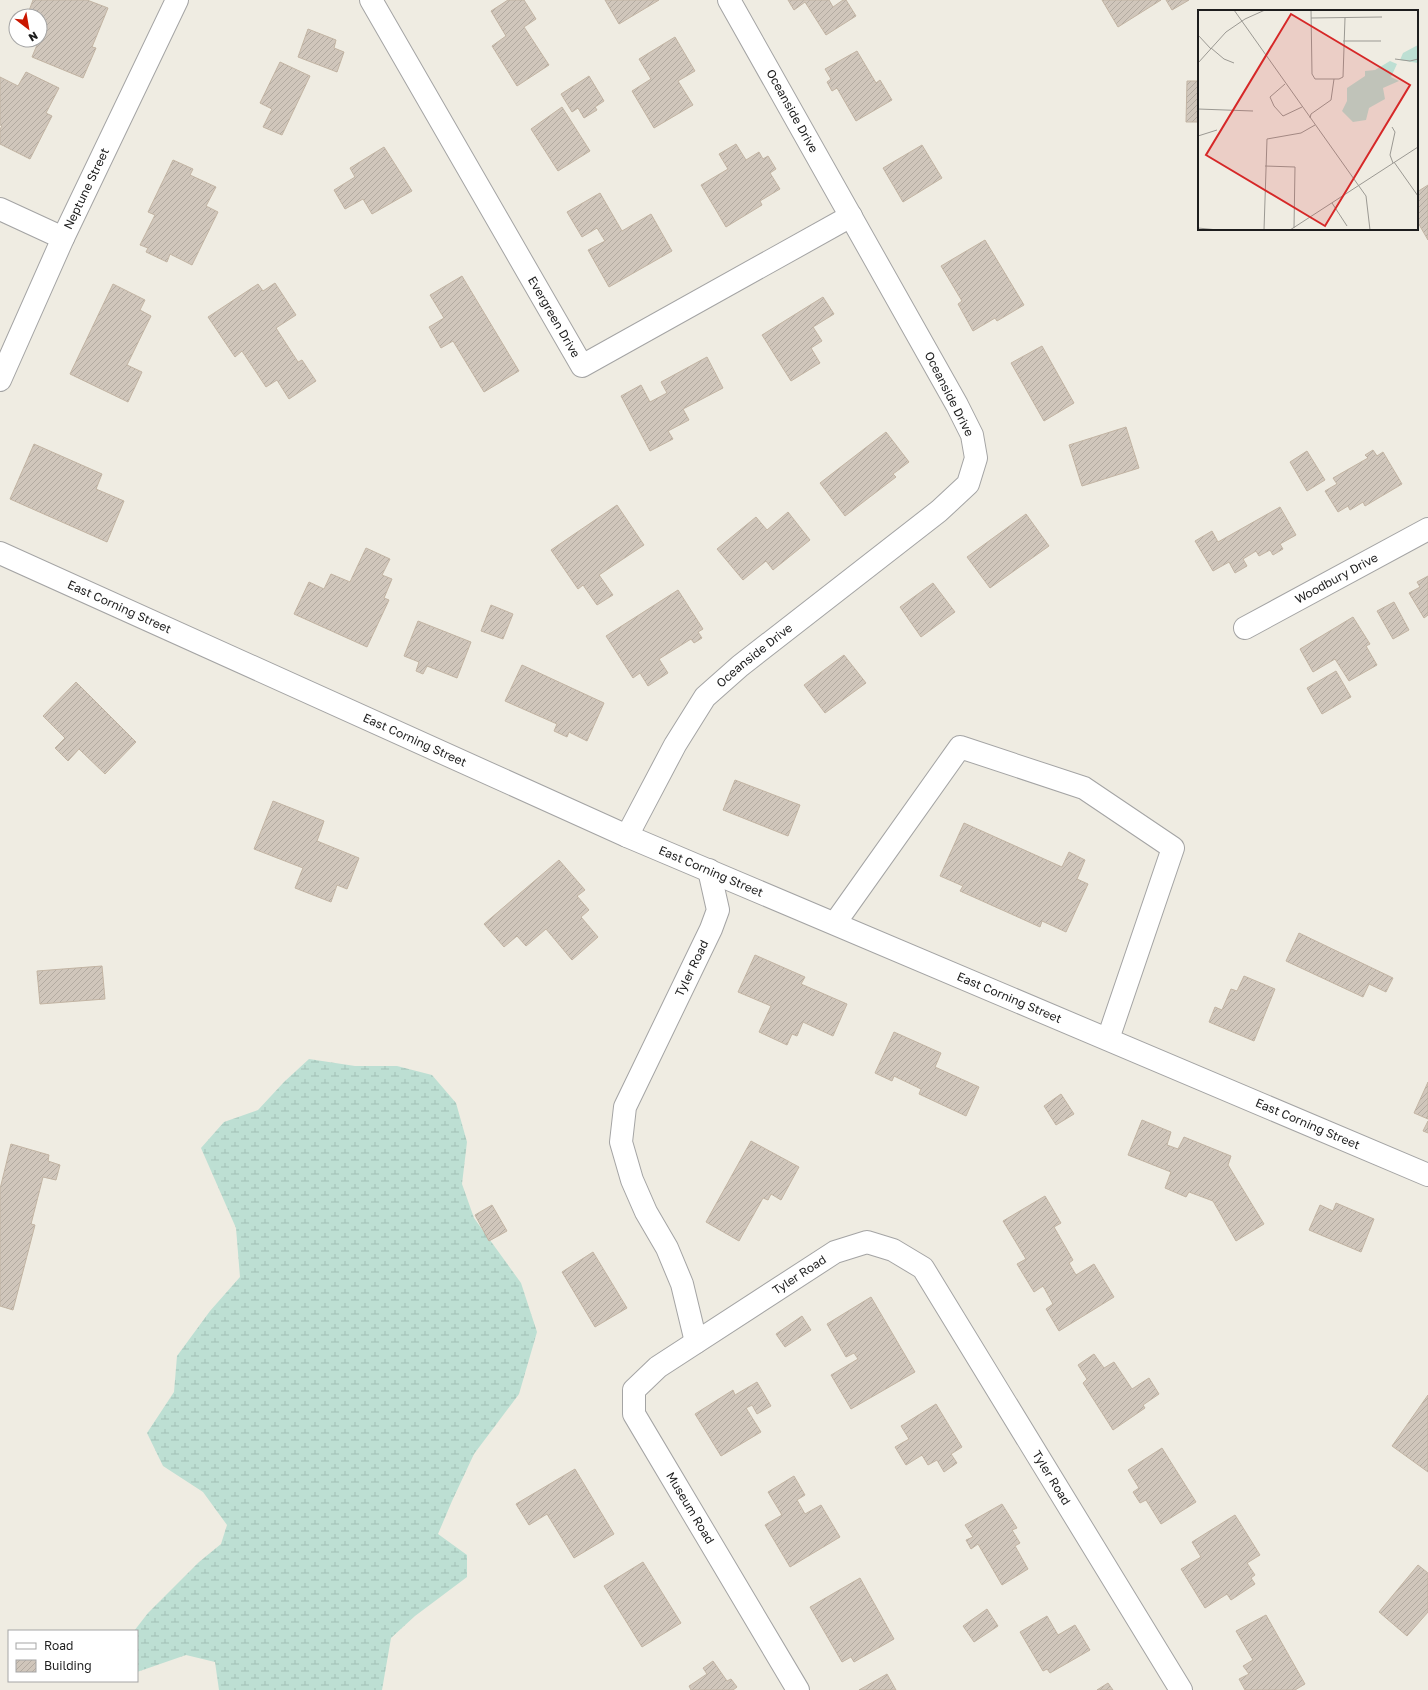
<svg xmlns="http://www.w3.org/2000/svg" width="1428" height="1690" font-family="'Golos Text',sans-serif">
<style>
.wetland{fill:url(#wetland-marsh)}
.building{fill:url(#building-hatch);stroke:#c2b4a3}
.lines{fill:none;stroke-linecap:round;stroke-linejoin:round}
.minor-casing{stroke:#a4a4a4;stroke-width:24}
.minor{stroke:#fff;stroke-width:22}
.labels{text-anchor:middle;stroke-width:3;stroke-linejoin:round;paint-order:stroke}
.street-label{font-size:12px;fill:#1d1d1d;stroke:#fff}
.inset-road{fill:none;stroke:#9b9993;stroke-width:1}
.view{fill:#d62828;fill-opacity:0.15;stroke:#d62828;stroke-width:2}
.inset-edge{fill:none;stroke:#1d1d1d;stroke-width:2}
</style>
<defs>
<pattern id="wetland-marsh" width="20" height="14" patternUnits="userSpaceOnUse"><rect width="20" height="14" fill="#bddfd3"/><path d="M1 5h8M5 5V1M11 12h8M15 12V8" fill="none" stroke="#a2bfb5"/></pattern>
<pattern id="building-hatch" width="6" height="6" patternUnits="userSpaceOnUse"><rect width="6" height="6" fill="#d0c6bb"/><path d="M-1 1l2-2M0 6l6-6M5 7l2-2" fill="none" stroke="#b2aaa0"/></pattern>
</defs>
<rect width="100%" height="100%" fill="#efece2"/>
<path class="wetland" d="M 309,1059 L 355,1066 L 397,1066 L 432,1075 L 456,1103 L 467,1142 L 462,1184 L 474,1218 L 521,1283 L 537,1332 L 519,1394 L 474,1454 L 452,1501 L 438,1534 L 467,1555 L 467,1577 L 415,1616 L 391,1638 L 382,1690 L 219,1690 L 215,1662 L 186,1655 L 137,1672 L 137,1631 L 134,1631 L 148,1613 L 199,1562 L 221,1544 L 227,1525 L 203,1492 L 163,1466 L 147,1433 L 174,1392 L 177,1356 L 210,1311 L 240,1277 L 236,1228 L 201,1148 L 224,1122 L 258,1110 L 284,1082 Z"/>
<g class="building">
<path d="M 33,0 L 87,0 L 108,8 L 92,47 L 96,48 L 83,78 L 32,57 L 39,40 L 40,40 L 45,25 L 40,23 L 40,16 L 27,16 Z"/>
<path d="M 508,0 L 524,0 L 536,19 L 524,27 L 549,65 L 517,86 L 492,46 L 506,36 L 491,11 Z"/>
<path d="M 605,0 L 659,0 L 619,24 Z"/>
<path d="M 788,0 L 829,0 L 833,7 L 843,0 L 846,0 L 856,16 L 826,35 L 805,2 L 794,10 Z"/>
<path d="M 1102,0 L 1161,0 L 1118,27 Z"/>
<path d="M 1166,0 L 1189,0 L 1172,10 Z"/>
<path d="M 308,29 L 336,40 L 334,48 L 344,52 L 337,72 L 298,57 Z"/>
<path d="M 675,37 L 695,71 L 678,81 L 693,105 L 654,128 L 632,91 L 651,79 L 639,59 Z"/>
<path d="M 857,51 L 876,83 L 880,80 L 892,100 L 856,121 L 837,88 L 832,91 L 827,82 L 831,79 L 825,69 Z"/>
<path d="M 280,62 L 310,76 L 282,135 L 263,127 L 272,109 L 260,103 Z"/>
<path d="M 26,72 L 59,88 L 46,113 L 52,116 L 30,159 L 0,144 L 0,129 L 2,126 L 0,125 L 0,77 L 18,86 Z"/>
<path d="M 589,76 L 604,101 L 595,107 L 597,110 L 584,118 L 578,108 L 572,112 L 561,94 Z"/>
<path d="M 1187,81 L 1199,81 L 1199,122 L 1186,122 Z"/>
<path d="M 562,107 L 590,151 L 558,171 L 531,129 Z"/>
<path d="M 736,144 L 746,160 L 759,152 L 763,159 L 768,156 L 776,169 L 770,173 L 780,189 L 760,201 L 762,205 L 726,227 L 701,185 L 728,169 L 719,154 Z"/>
<path d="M 922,145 L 942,178 L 903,202 L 883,168 Z"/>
<path d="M 384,147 L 412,191 L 372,214 L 363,199 L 345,209 L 334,190 L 355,177 L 350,168 Z"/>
<path d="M 173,160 L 193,169 L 190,175 L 216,187 L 206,206 L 218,212 L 192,265 L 170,254 L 167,262 L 146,252 L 148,248 L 140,245 L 155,215 L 148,212 Z"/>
<path d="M 1428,185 L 1428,240 L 1417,221 L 1417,192 Z"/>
<path d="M 600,193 L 622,231 L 651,214 L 672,251 L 609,287 L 588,250 L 605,241 L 597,228 L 582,237 L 567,212 Z"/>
<path d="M 985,240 L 1024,305 L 997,321 L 995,318 L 973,331 L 958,304 L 962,301 L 941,266 Z"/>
<path d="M 462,276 L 519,371 L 484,392 L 453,341 L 441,348 L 429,327 L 444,318 L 430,295 Z"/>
<path d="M 275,283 L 296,315 L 276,328 L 298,362 L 302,360 L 316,381 L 289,399 L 277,380 L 266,387 L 242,351 L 235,357 L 208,317 L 258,284 L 263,291 Z"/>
<path d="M 113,284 L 145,300 L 140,310 L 151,316 L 127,365 L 142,372 L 128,402 L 70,374 Z"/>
<path d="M 823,297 L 834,314 L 813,327 L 822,341 L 811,348 L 820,363 L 791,381 L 762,335 Z"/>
<path d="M 1042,346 L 1074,403 L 1044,421 L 1011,363 Z"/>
<path d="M 707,357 L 723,388 L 683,409 L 689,420 L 668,431 L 673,439 L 650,451 L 621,396 L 641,385 L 650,402 L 667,393 L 661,382 Z"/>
<path d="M 1126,427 L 1139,468 L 1082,486 L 1069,445 Z"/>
<path d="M 886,432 L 909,462 L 893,474 L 896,477 L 845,516 L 820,483 Z"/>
<path d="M 34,444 L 102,474 L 96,489 L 124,501 L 107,542 L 10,499 Z"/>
<path d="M 1373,450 L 1377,456 L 1383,452 L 1402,484 L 1365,506 L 1363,502 L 1350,510 L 1348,506 L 1338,512 L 1325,491 L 1337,484 L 1333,478 L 1368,458 L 1365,455 Z"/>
<path d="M 1307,451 L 1325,480 L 1307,491 L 1290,462 Z"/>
<path d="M 617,505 L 644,545 L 599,575 L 613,595 L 597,605 L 583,585 L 578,589 L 551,550 Z"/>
<path d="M 1280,507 L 1296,535 L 1280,544 L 1283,549 L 1273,555 L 1270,550 L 1259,556 L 1256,551 L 1243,559 L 1247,566 L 1235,573 L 1229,562 L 1213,571 L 1195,541 L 1212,531 L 1218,542 Z"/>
<path d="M 788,512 L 810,540 L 773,570 L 766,561 L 743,580 L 717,549 L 756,517 L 767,530 Z"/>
<path d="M 1026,514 L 1049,546 L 990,588 L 967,557 Z"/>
<path d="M 366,548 L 390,559 L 382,575 L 392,579 L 384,598 L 389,600 L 367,647 L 294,614 L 309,582 L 324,589 L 331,574 L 350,582 Z"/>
<path d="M 1428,576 L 1428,615 L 1424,618 L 1409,593 L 1420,587 L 1417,582 Z"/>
<path d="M 933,583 L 955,612 L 921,637 L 900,607 Z"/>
<path d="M 678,590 L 703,629 L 698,632 L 702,638 L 694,643 L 691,639 L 659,659 L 668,673 L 648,686 L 640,673 L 633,678 L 606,636 Z"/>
<path d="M 1394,602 L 1409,630 L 1393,639 L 1377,611 Z"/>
<path d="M 491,605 L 513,614 L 503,639 L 481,631 Z"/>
<path d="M 1353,617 L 1370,644 L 1366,646 L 1377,665 L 1349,681 L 1335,659 L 1313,672 L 1300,649 Z"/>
<path d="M 418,621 L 471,642 L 457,678 L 427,666 L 423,674 L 416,671 L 419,662 L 404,656 Z"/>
<path d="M 844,655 L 866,683 L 825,713 L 804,685 Z"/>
<path d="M 522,665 L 604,703 L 587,741 L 569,732 L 567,737 L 554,731 L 557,724 L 505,701 Z"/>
<path d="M 1336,671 L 1351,697 L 1322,714 L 1307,688 Z"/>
<path d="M 76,682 L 136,742 L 105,774 L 79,749 L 68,761 L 55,748 L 65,738 L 43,716 Z"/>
<path d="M 735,780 L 800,805 L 788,836 L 723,810 Z"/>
<path d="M 273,801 L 324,821 L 317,841 L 359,858 L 347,889 L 337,885 L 331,902 L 295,888 L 303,868 L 254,849 Z"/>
<path d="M 964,823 L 1062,867 L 1069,852 L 1085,860 L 1077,879 L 1088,884 L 1066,932 L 1042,921 L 1040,927 L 960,891 L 963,886 L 940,876 Z"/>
<path d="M 559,860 L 585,890 L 577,896 L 589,910 L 581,917 L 598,937 L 572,960 L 546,929 L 526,946 L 517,936 L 504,947 L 484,924 Z"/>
<path d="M 1299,933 L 1393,978 L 1386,992 L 1369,984 L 1363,997 L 1286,961 Z"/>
<path d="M 755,955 L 805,977 L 801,984 L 847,1004 L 833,1036 L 803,1022 L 797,1036 L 792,1034 L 787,1045 L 759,1032 L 771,1006 L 738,992 Z"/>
<path d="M 102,966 L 105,999 L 40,1004 L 37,971 Z"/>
<path d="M 1244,976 L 1275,989 L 1254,1041 L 1209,1022 L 1215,1007 L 1222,1010 L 1231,989 L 1237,991 Z"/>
<path d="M 894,1032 L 941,1053 L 935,1067 L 979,1087 L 966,1116 L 919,1094 L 921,1089 L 894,1076 L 892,1081 L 875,1073 Z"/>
<path d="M 1428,1082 L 1428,1119 L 1414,1113 Z"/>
<path d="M 1061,1094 L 1074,1114 L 1056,1125 L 1044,1106 Z"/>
<path d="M 1142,1120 L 1171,1132 L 1167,1145 L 1178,1149 L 1184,1137 L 1231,1156 L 1228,1165 L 1264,1224 L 1236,1241 L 1213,1201 L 1189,1192 L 1186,1197 L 1165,1188 L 1171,1172 L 1128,1155 Z"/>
<path d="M 1428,1121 L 1428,1133 L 1423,1131 Z"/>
<path d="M 751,1141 L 799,1167 L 781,1200 L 771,1194 L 768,1200 L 763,1198 L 739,1241 L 706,1222 Z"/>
<path d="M 11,1144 L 49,1155 L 48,1161 L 60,1165 L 56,1180 L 43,1177 L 31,1224 L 35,1225 L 13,1310 L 0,1306 L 0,1189 Z"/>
<path d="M 1045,1196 L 1061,1223 L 1054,1227 L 1073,1260 L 1069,1263 L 1076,1275 L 1094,1264 L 1114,1297 L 1059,1331 L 1046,1309 L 1053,1304 L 1043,1286 L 1034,1292 L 1017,1264 L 1026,1259 L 1003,1221 Z"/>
<path d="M 1336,1203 L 1374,1219 L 1361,1252 L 1309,1230 L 1320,1205 L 1333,1211 Z"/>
<path d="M 492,1205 L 507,1231 L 489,1241 L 475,1215 Z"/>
<path d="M 593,1252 L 627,1308 L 595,1327 L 562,1272 Z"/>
<path d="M 871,1297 L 915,1372 L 851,1409 L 831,1375 L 858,1359 L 854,1353 L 846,1357 L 827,1324 Z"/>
<path d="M 802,1316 L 811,1330 L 785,1347 L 776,1334 Z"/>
<path d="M 1094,1354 L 1104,1368 L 1114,1362 L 1132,1389 L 1149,1378 L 1159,1394 L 1143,1405 L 1145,1408 L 1113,1430 L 1083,1383 L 1087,1379 L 1078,1365 Z"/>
<path d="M 757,1382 L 771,1406 L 757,1414 L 752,1405 L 746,1408 L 761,1432 L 721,1456 L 695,1414 L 733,1390 L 735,1395 Z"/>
<path d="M 1428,1395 L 1428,1472 L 1392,1446 Z"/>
<path d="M 936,1404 L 962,1447 L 951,1454 L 957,1463 L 944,1472 L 937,1460 L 928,1465 L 922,1455 L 906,1465 L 895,1447 L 909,1439 L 901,1426 Z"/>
<path d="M 1162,1448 L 1196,1502 L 1161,1524 L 1146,1500 L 1140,1503 L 1133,1492 L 1139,1488 L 1128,1470 Z"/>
<path d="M 575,1469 L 614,1534 L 574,1558 L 547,1514 L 529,1525 L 516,1504 Z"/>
<path d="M 794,1476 L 805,1495 L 797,1500 L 805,1514 L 821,1505 L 840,1537 L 790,1567 L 765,1525 L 782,1515 L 768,1492 Z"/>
<path d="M 1002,1504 L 1017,1528 L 1012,1530 L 1020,1543 L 1015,1546 L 1028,1569 L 1002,1585 L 978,1544 L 971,1549 L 966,1540 L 973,1537 L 965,1525 Z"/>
<path d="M 1235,1515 L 1260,1555 L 1247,1563 L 1255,1575 L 1251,1578 L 1255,1584 L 1231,1600 L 1227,1594 L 1205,1608 L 1181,1569 L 1201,1557 L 1192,1542 Z"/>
<path d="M 643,1562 L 681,1623 L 642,1647 L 604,1586 Z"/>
<path d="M 1418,1565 L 1428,1573 L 1428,1612 L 1407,1636 L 1379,1612 Z"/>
<path d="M 860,1578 L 894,1639 L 854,1662 L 851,1657 L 842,1662 L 810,1607 Z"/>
<path d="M 987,1609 L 998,1626 L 974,1642 L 963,1626 Z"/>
<path d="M 1266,1615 L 1305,1684 L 1295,1690 L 1245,1690 L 1239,1679 L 1249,1674 L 1243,1666 L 1253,1660 L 1236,1631 Z"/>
<path d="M 1047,1616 L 1058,1635 L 1075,1625 L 1090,1650 L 1050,1673 L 1047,1669 L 1043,1671 L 1020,1632 Z"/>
<path d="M 713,1661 L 727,1681 L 731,1679 L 737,1687 L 733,1690 L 691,1690 L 689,1686 L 707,1674 L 703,1668 Z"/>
<path d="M 887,1674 L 896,1690 L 859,1690 Z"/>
<path d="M 1108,1683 L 1113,1690 L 1097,1690 Z"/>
</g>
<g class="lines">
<defs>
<g id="minor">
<path id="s1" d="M 371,0 L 582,366 L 851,216"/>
<path d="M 0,209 L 63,238"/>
<path id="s2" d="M 0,380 L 63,238 L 177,0"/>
<path id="s3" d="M 0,553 L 627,836 L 1428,1175"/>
<path id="s4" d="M 1245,628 L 1428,529"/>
<path id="s5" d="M 627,836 L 675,745 L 705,697 L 740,666 L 939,511 L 968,484 L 976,458 L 972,435 L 957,405 L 729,0"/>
<path d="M 835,923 L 960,747 L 1084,788 L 1173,848 L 1108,1039"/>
<path id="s6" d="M 696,1342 L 682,1284 L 667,1248 L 646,1212 L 632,1180 L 621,1142 L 625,1107 L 711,929 L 718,910 L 709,870"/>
<path id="s7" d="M 798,1690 L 634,1414 L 634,1390 L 658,1367 L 835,1252 L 867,1242 L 893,1250 L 923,1268 L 1181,1690"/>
</g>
</defs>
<use href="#minor" class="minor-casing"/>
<use href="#minor" class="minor"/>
</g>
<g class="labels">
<g class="street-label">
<text transform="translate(792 111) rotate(61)" y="4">Oceanside Drive</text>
<text dy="4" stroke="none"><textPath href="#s2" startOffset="210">Neptune Street</textPath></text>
<text dy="4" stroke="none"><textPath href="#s1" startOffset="366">Evergreen Drive</textPath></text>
<text transform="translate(949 394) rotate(63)" y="4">Oceanside Drive</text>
<text dy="4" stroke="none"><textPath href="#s4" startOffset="104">Woodbury Drive</textPath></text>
<text dy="4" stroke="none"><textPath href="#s3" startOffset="131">East Corning Street</textPath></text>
<text dy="4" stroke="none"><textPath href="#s5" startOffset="224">Oceanside Drive</textPath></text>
<text dy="4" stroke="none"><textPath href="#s3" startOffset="455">East Corning Street</textPath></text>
<text dy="4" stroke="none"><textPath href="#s3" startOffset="779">East Corning Street</textPath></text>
<text dy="4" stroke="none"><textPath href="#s6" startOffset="404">Tyler Road</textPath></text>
<text dy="4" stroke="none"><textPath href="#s3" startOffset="1103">East Corning Street</textPath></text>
<text dy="4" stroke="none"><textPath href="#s3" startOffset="1427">East Corning Street</textPath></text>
<text dy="4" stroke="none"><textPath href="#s7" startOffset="547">Tyler Road</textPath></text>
<text dy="4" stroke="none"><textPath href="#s7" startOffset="931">Tyler Road</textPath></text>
<text transform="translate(690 1508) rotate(59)" y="4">Museum Road</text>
</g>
</g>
<g transform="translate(1198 10)">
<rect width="220" height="220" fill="#efece2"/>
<path d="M 220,35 L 220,53 L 202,50 L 205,43 ZM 192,51 L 199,54 L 193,67 L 201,71 L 185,78 L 187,89 L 171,98 L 168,110 L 155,112 L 144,101 L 149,91 L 149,78 L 167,66 L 167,61 L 177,60 Z" fill="#bddfd3"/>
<path class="inset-road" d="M 36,0 L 168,186 L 172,220M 113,0 L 114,64 L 117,69 L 141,69 L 145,67 L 147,8M 113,8 L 184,7M 0,25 L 13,39M 145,31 L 183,31M 13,38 L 26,49 L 36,53M 197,49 L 212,51 L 220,49M 0,53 L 28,22 L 47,9 L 67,0M 87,74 L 72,87 L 76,96 L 85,106 L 104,97M 0,99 L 55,101M 112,108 L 113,104 L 133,90 L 136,69M 194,117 L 197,122 L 192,145 L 195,153M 0,126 L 19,120M 196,152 L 220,186M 67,156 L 97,157 L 96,218M 134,193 L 149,216M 0,218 L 20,220M 66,220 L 69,129 L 103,123 L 117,115M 92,220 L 220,137"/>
<path class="view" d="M 93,4 L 212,75 L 127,216 L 8,145 Z"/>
<rect width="220" height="220" class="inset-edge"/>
</g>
<rect x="8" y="1630" width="130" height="52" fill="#ffffff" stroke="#a5a5a5"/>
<rect x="16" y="1643" width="20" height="6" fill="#ffffff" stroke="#a5a5a5"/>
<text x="44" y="1650" font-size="12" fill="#1d1d1d">Road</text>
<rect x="16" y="1660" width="20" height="12" fill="url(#building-hatch)" stroke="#a5a5a5"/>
<text x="44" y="1670" font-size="12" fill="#1d1d1d">Building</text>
<g transform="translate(28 28) rotate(149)"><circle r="19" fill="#ffffff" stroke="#a5a5a5"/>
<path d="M0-3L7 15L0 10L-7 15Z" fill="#ca1600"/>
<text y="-6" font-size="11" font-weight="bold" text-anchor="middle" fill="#1d1d1d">N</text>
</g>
</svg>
